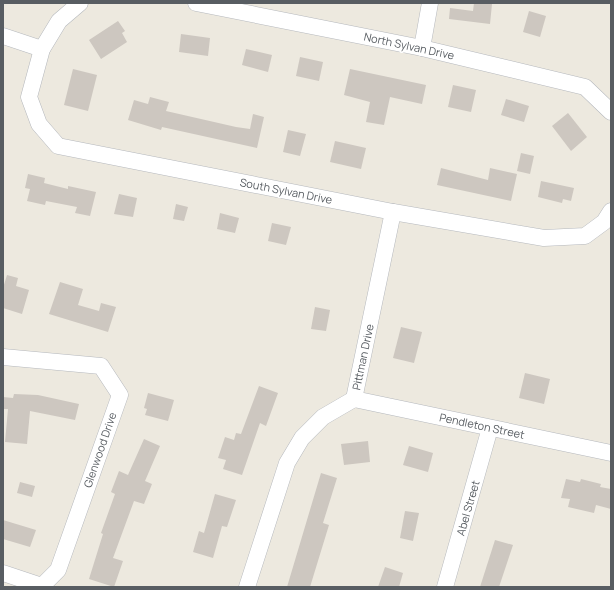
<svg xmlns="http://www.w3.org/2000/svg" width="614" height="590" font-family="Manrope,sans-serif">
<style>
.building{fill:#cdc7c0}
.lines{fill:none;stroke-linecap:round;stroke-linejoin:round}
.minor-casing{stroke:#b5b8bd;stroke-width:17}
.minor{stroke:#fff;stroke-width:16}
.labels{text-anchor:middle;stroke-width:3.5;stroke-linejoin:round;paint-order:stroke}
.street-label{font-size:11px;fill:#585d62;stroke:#fff}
</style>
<rect width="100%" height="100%" fill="#ede9df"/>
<g class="building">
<path d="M 474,3 L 492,4 L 490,24 L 449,19 L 450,8 L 473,11 Z"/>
<path d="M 529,11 L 546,16 L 540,37 L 523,32 Z"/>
<path d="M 118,21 L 125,31 L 122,33 L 127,42 L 101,59 L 89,40 Z"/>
<path d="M 181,34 L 210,38 L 208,56 L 179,52 Z"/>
<path d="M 246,49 L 272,55 L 268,72 L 242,65 Z"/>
<path d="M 300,57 L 323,62 L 319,81 L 296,76 Z"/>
<path d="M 73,69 L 97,75 L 88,111 L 64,105 Z"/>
<path d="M 350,69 L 426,85 L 422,104 L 390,97 L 384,125 L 366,122 L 370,102 L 344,95 Z"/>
<path d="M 453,85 L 476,90 L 471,112 L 448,107 Z"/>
<path d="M 150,97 L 169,102 L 166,111 L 236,127 L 250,129 L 253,114 L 264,117 L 257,148 L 162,127 L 161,130 L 128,120 L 134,100 L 148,104 Z"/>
<path d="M 506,99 L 529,106 L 524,122 L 501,115 Z"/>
<path d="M 568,113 L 587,137 L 571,151 L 552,126 Z"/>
<path d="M 288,130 L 306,134 L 300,156 L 283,152 Z"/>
<path d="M 335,141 L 366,148 L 361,169 L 330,162 Z"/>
<path d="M 521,153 L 534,156 L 530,174 L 517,171 Z"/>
<path d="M 441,168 L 488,180 L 490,168 L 517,174 L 511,201 L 437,185 Z"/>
<path d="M 28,174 L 45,178 L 44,183 L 68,189 L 68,186 L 96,192 L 90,216 L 75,213 L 77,207 L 46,201 L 45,205 L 27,201 L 30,189 L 25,188 Z"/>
<path d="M 541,181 L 574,188 L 571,201 L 563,199 L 562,203 L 538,197 Z"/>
<path d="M 119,194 L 137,198 L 133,217 L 114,214 Z"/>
<path d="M 176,204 L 188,207 L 184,221 L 173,219 Z"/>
<path d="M 220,213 L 239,218 L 235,233 L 217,229 Z"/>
<path d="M 272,223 L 291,227 L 286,245 L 268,241 Z"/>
<path d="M 7,275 L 18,278 L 16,286 L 29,290 L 22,314 L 3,308 L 3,288 Z"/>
<path d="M 60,282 L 83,289 L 78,305 L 99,311 L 101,303 L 116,307 L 108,332 L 49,314 Z"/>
<path d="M 315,307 L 330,310 L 326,331 L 311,329 Z"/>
<path d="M 401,327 L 422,332 L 414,363 L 393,358 Z"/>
<path d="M 525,373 L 550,379 L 544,404 L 519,398 Z"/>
<path d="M 259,386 L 278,393 L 266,426 L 260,423 L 242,475 L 223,469 L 226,460 L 218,458 L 225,437 L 234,440 L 236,433 L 241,434 Z"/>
<path d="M 148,393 L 174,400 L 168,421 L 145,415 L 147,409 L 144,408 Z"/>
<path d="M 14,394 L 38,395 L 79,404 L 75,420 L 30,411 L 27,444 L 5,442 L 8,409 L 3,409 L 3,397 L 13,398 Z"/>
<path d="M 144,439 L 160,446 L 145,481 L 152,484 L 144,504 L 134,501 L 113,558 L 123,561 L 114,587 L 89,579 L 103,534 L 101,533 L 115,494 L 111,492 L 119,471 L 128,475 Z"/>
<path d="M 368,441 L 370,462 L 344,465 L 341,444 Z"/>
<path d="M 409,446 L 433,453 L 428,472 L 403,465 Z"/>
<path d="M 321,473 L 337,478 L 323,523 L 329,525 L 310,587 L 287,587 Z"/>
<path d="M 566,479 L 580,482 L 581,479 L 601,484 L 600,487 L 611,489 L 611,509 L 596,505 L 594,513 L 568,507 L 570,499 L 561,498 Z"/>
<path d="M 20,482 L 35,486 L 32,497 L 17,493 Z"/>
<path d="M 215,494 L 236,500 L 227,527 L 222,526 L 213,558 L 193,552 L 199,531 L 204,533 Z"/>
<path d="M 405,511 L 419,513 L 413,541 L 400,538 Z"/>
<path d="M 3,520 L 36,530 L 30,547 L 3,539 Z"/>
<path d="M 495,540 L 513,545 L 499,587 L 480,587 Z"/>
<path d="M 385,567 L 403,573 L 399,587 L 378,587 Z"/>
</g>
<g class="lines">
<defs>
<g id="minor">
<path d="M 80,3 L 59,21 L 42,49 L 29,97 L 39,124 L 58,146 L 393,212 L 544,238 L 585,236 L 604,222 L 611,211"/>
<path d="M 196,3 L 422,48 L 585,87 L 611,112"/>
<path d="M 3,36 L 42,49"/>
<path d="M 422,48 L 430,3"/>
<path d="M 3,357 L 101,366 L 120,395 L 58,570 L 42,586 L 3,573"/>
<path d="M 354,399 L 611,453"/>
<path d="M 247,587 L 287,463 L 302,438 L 323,417 L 354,399 L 393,212"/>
<path d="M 445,587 L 490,428"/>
</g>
</defs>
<use href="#minor" class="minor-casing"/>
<use href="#minor" class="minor"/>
</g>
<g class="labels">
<g class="street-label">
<text transform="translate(409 46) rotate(12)" y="4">North Sylvan Drive</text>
<text transform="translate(286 191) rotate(11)" y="4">South Sylvan Drive</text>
<text transform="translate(363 357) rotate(-78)" y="4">Pittman Drive</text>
<text transform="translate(482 426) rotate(12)" y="4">Pendleton Street</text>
<text transform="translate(100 450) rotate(-71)" y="4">Glenwood Drive</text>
<text transform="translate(468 508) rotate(-74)" y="4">Abel Street</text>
</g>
</g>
<rect width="614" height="590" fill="none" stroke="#585d62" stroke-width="8"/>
</svg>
